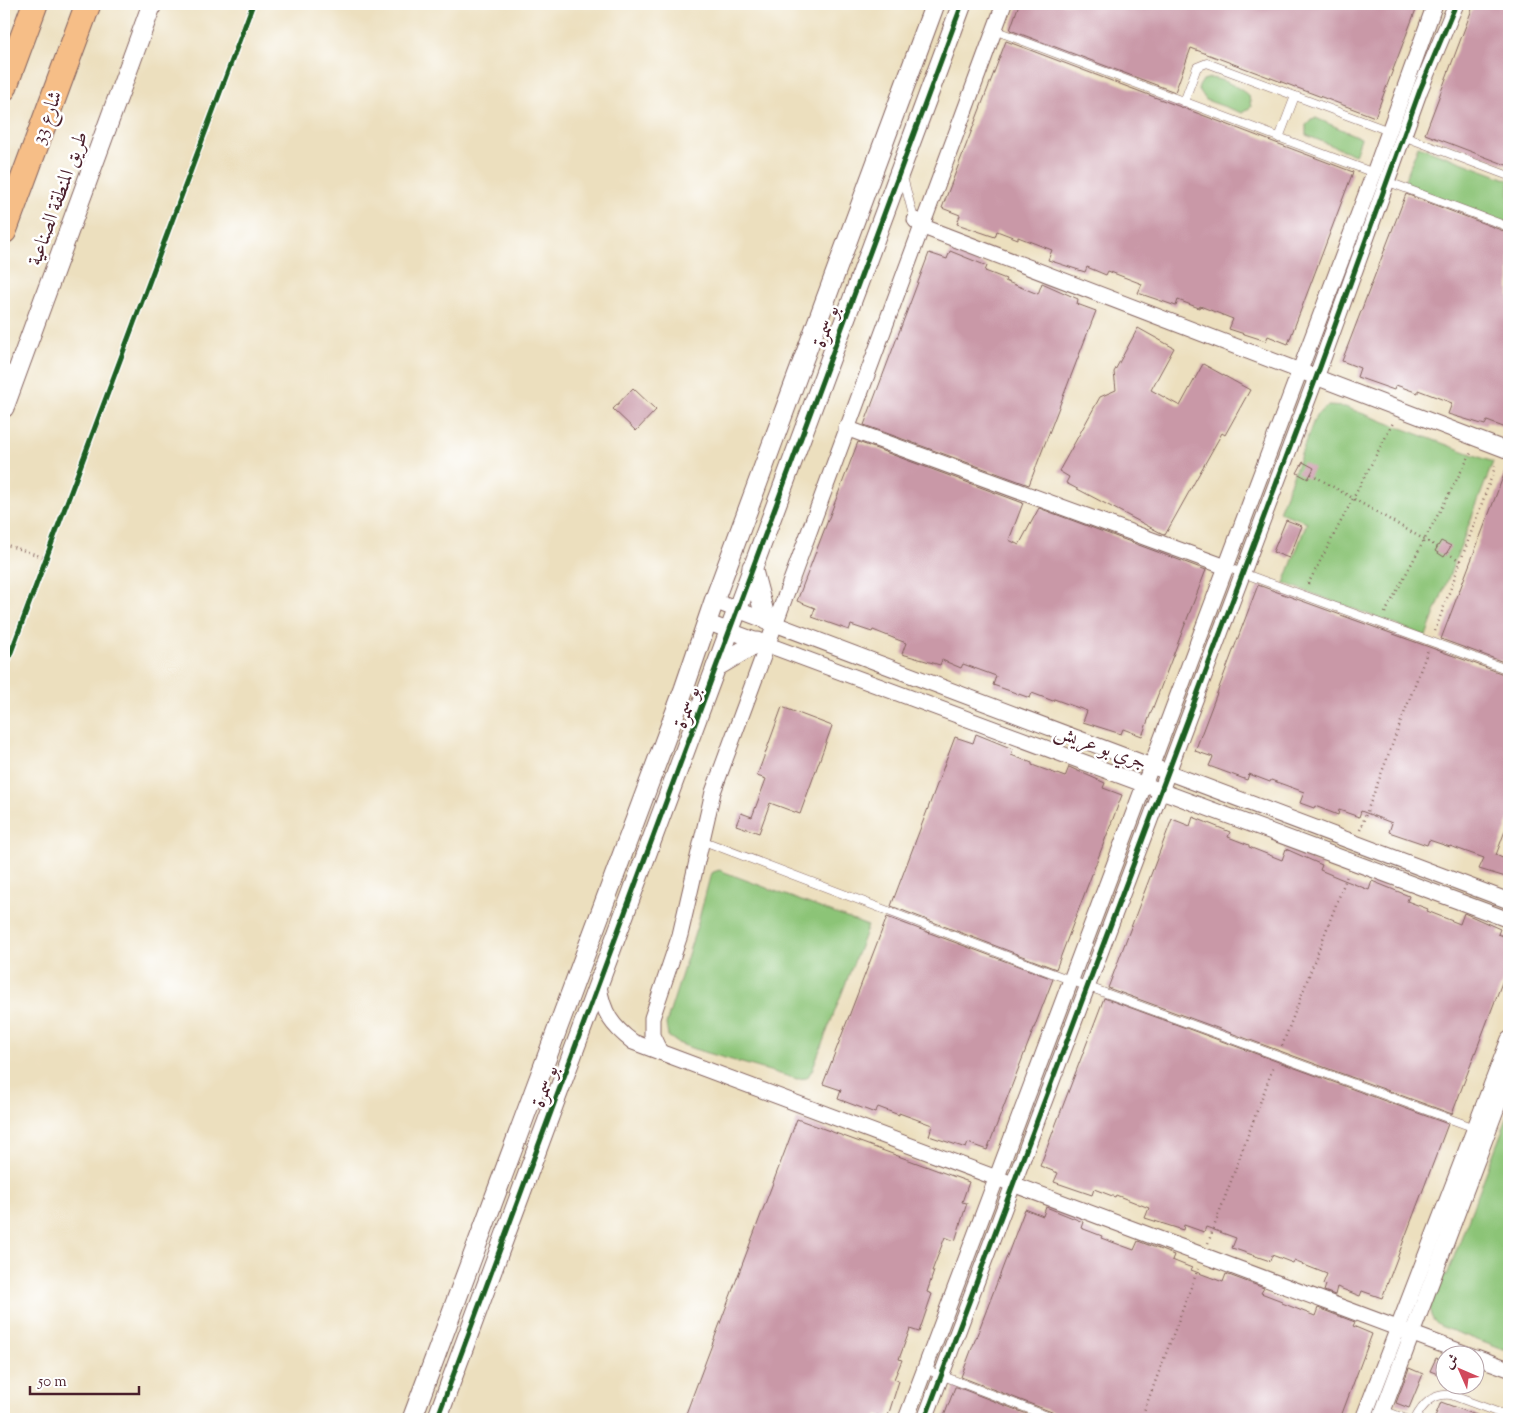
<svg xmlns="http://www.w3.org/2000/svg" width="1513" height="1423" font-family="'Sorts Mill Goudy',Amiri,serif">
<style>
.green{fill:#8cc477;stroke:#6b7251}
.building{fill:#c998a7}
.lines{fill:none;stroke-linecap:round;stroke-linejoin:round}
.service-casing{stroke:#83625e;stroke-width:9}
.minor-casing{stroke:#83625e;stroke-width:17}
.tertiary-casing{stroke:#83625e;stroke-width:21}
.trunk-casing{stroke:#83625e;stroke-width:27}
.path{stroke:#83625e;stroke-width:2.5;stroke-dasharray:1 4;stroke-linecap:butt}
.service{stroke:#fff;stroke-width:8}
.minor{stroke:#fff;stroke-width:15}
.tertiary{stroke:#fff;stroke-width:19}
.trunk{stroke:#f6be87;stroke-width:25}
.cycleway-casing{stroke:#fff;stroke-width:8}
.cycleway{stroke:#1b5e20;stroke-width:5}
.labels{text-anchor:middle;stroke-width:5;stroke-linejoin:round;paint-order:stroke}
.street-label{font-size:20px;fill:#4a1f2b;stroke:#fff}
</style>
<rect width="100%" height="100%" fill="#fff"/>
<filter id="ink" filterUnits="userSpaceOnUse"><feTurbulence type="fractalNoise" baseFrequency=".02" numOctaves="2"/><feDisplacementMap in="SourceGraphic" scale="10" xChannelSelector="R" yChannelSelector="G"/><feConvolveMatrix kernelMatrix="1 2 1 2 8 2 1 2 1" color-interpolation-filters="sRGB"/></filter>
<filter id="wash" filterUnits="userSpaceOnUse"><feTurbulence type="fractalNoise" baseFrequency=".0096" numOctaves="4" result="noise"/><feDisplacementMap in="SourceGraphic" scale="20" xChannelSelector="R" yChannelSelector="G"/><feGaussianBlur stdDeviation="1.12" result="paint"/><feColorMatrix in="noise" values="0 0 0 0 0 0 0 0 0 0 0 0 0 0 0 0 0 1.4 0 .05"/><feComposite in="paint" operator="in"/></filter>
<g filter="url(#wash)">
<rect width="100%" height="100%" fill="#ecdfbe"/>
<g class="green">
<path d="M 1210,78 C 1223,79 1239,87 1249,96 L 1251,107 L 1242,113 L 1206,100 L 1198,88 L 1203,80 Z"/>
<path d="M 1316,118 L 1361,138 L 1355,155 L 1306,135 L 1306,125 L 1311,119 Z"/>
<path d="M 1418,146 L 1509,180 L 1509,224 L 1403,185 Z"/>
<path d="M 1328,406 L 1345,407 L 1493,462 L 1426,636 L 1284,583 L 1307,522 L 1279,512 L 1316,415 Z"/>
<path d="M 719,870 L 868,926 L 812,1070 L 807,1078 L 797,1079 L 694,1049 L 678,1043 L 668,1036 L 666,1024 L 697,926 L 711,873 Z"/>
<path d="M 1509,1113 L 1509,1352 L 1440,1326 C 1420,1314 1435,1289 1441,1273 L 1447,1275 Z"/>
</g>
<g id="blocks">
<g class="building">
<path d="M 1019,4 L 1418,4 L 1375,117 L 1191,48 L 1175,92 L 1010,30 Z"/>
<path d="M 1474,4 L 1507,4 L 1505,8 L 1509,9 L 1509,166 L 1425,134 Z"/>
<path d="M 1006,41 L 1353,172 L 1288,344 L 1268,336 L 1266,341 L 1229,329 L 1233,319 L 1200,306 L 1199,308 L 1178,300 L 1176,306 L 1138,293 L 1142,284 L 1108,271 L 1106,275 L 1087,267 L 1085,272 L 1048,260 L 1052,250 L 1018,237 L 1018,239 L 997,231 L 995,237 L 957,224 L 960,215 L 942,208 Z"/>
<path d="M 1406,194 L 1509,233 L 1509,420 L 1506,428 L 1487,421 L 1485,425 L 1448,414 L 1452,403 L 1418,390 L 1418,393 L 1396,385 L 1394,390 L 1357,377 L 1360,368 L 1342,361 Z"/>
<path d="M 950,251 L 987,266 L 985,271 L 1006,279 L 1005,281 L 1038,294 L 1042,283 L 1078,299 L 1077,304 L 1096,311 L 1029,485 L 864,425 L 929,253 L 947,259 Z"/>
<path d="M 1138,328 L 1174,348 L 1151,390 L 1180,406 L 1203,364 L 1250,390 L 1225,435 L 1222,433 L 1165,535 L 1066,483 L 1069,477 L 1059,471 L 1100,397 L 1116,390 L 1114,372 Z"/>
<path d="M 633,388 L 656,410 L 636,431 L 613,409 Z"/>
<path d="M 858,442 L 1023,503 L 1009,540 L 1019,545 L 1039,508 L 1206,570 L 1142,736 L 1123,729 L 1121,734 L 1083,722 L 1087,711 L 1054,699 L 1053,701 L 1032,693 L 1030,698 L 993,685 L 996,676 L 963,664 L 961,668 L 942,660 L 940,665 L 902,654 L 906,643 L 873,630 L 872,632 L 851,625 L 849,630 L 812,617 L 815,608 L 797,601 Z"/>
<path d="M 1303,462 L 1314,468 L 1308,479 L 1297,473 Z"/>
<path d="M 1508,464 L 1509,546 L 1505,557 L 1509,557 L 1509,664 L 1441,639 Z"/>
<path d="M 1286,520 L 1302,526 L 1289,558 L 1273,552 Z"/>
<path d="M 1441,541 L 1451,546 L 1444,557 L 1435,551 Z"/>
<path d="M 1258,585 L 1509,676 L 1509,820 L 1496,855 L 1509,861 L 1509,878 L 1479,869 L 1484,858 L 1450,846 L 1450,847 L 1429,840 L 1427,845 L 1389,832 L 1392,823 L 1361,811 L 1359,817 L 1339,810 L 1338,815 L 1315,806 L 1314,808 L 1300,803 L 1304,792 L 1271,780 L 1270,782 L 1249,774 L 1247,780 L 1209,766 L 1213,757 L 1195,751 Z"/>
<path d="M 782,707 L 832,726 L 800,814 L 770,803 L 759,833 L 736,825 L 741,813 L 752,817 L 766,779 L 757,776 Z"/>
<path d="M 976,734 L 1013,749 L 1011,755 L 1032,763 L 1032,765 L 1065,777 L 1069,767 L 1105,783 L 1103,788 L 1122,795 L 1056,969 L 891,906 L 955,737 L 973,743 Z"/>
<path d="M 1193,817 L 1230,832 L 1228,837 L 1249,845 L 1249,847 L 1282,860 L 1286,849 L 1322,865 L 1320,870 L 1339,878 L 1369,890 L 1372,881 L 1409,896 L 1407,901 L 1428,909 L 1427,911 L 1460,924 L 1464,913 L 1500,929 L 1498,934 L 1509,938 L 1509,964 L 1452,1114 L 1108,988 L 1172,819 L 1190,826 Z"/>
<path d="M 887,917 L 1053,979 L 987,1150 L 968,1143 L 966,1148 L 929,1136 L 932,1125 L 899,1113 L 899,1115 L 878,1107 L 875,1113 L 838,1099 L 841,1090 L 823,1084 Z"/>
<path d="M 1104,998 L 1448,1124 L 1382,1298 L 1362,1291 L 1360,1296 L 1337,1287 L 1335,1295 L 1324,1291 L 1326,1285 L 1323,1284 L 1327,1274 L 1294,1261 L 1293,1263 L 1272,1255 L 1270,1261 L 1232,1248 L 1236,1238 L 1206,1227 L 1204,1232 L 1184,1225 L 1183,1230 L 1145,1218 L 1149,1208 L 1116,1195 L 1115,1197 L 1094,1189 L 1092,1195 L 1054,1182 L 1058,1173 L 1040,1166 Z"/>
<path d="M 797,1119 L 969,1182 L 962,1202 L 967,1203 L 955,1241 L 945,1237 L 932,1271 L 934,1271 L 927,1292 L 932,1294 L 919,1332 L 910,1329 L 899,1359 L 902,1360 L 894,1379 L 899,1381 L 887,1419 L 877,1415 L 875,1419 L 684,1419 Z"/>
<path d="M 1046,1207 L 1083,1222 L 1081,1228 L 1102,1236 L 1101,1238 L 1134,1250 L 1138,1241 L 1174,1255 L 1172,1260 L 1192,1268 L 1191,1270 L 1223,1282 L 1226,1274 L 1264,1288 L 1261,1293 L 1282,1301 L 1282,1303 L 1315,1316 L 1318,1308 L 1355,1322 L 1353,1326 L 1372,1334 L 1340,1419 L 1060,1419 L 1057,1414 L 961,1377 L 1025,1209 L 1043,1216 Z"/>
<path d="M 1436,1358 L 1446,1362 L 1446,1377 L 1430,1371 Z"/>
<path d="M 1409,1368 L 1423,1374 L 1409,1408 L 1396,1403 Z"/>
<path d="M 955,1387 L 957,1387 L 1040,1419 L 943,1419 Z"/>
<path d="M 1441,1402 L 1484,1418 L 1484,1419 L 1434,1419 Z"/>
</g>
</g>
</g>
<g filter="url(#ink)">
<use href="#blocks" fill-opacity="0" stroke="#83625e" stroke-width="1"/>
<g class="lines">
<defs>
<g id="service">
<path d="M 994,30 L 1374,173"/>
<path d="M 1184,102 L 1197,67 L 1207,63 L 1389,131"/>
<path d="M 1403,136 L 1509,176"/>
<path d="M 1279,138 L 1295,96"/>
<path d="M 903,177 L 914,219"/>
<path d="M 1386,181 L 1509,227"/>
<path d="M 1226,567 L 1509,670"/>
<path d="M 701,840 L 1086,986 L 1475,1128"/>
<path d="M 925,1369 L 1055,1419"/>
<path d="M 1383,1410 L 1406,1419"/>
<path d="M 1415,1419 C 1423,1404 1433,1393 1451,1395 L 1505,1415"/>
</g>
<g id="minor">
<path d="M 915,220 L 921,226 L 1509,451"/>
<path d="M 846,428 L 1226,567"/>
<path d="M 714,601 L 1509,901"/>
<path d="M 706,622 L 1509,920"/>
<path d="M 599,986 C 603,1013 612,1026 633,1042 L 1472,1356"/>
<path d="M 660,1052 L 652,1035 L 652,1018 L 680,935 L 713,792 L 1004,4"/>
<path d="M 1476,1357 L 1509,1369"/>
<path d="M 906,1419 L 1374,173 L 1435,4"/>
<path d="M 925,1419 L 1316,378 L 1420,90 L 1456,4"/>
<path d="M 1363,1419 L 1509,1039"/>
<path d="M 1380,1419 L 1509,1075"/>
</g>
<g id="tertiary">
<path d="M 4,408 L 152,4"/>
<path d="M 752,567 L 766,620"/>
<path d="M 716,667 L 758,642"/>
<path d="M 412,1419 L 684,689 L 714,601 L 935,4"/>
<path d="M 437,1419 L 962,4"/>
</g>
<g id="trunk">
<path d="M 4,88 L 35,4"/>
<path d="M 4,231 L 88,4"/>
</g>
</defs>
<use href="#service" class="service-casing"/>
<use href="#minor" class="minor-casing"/>
<use href="#tertiary" class="tertiary-casing"/>
<use href="#trunk" class="trunk-casing"/>
<g class="path">
<path d="M 1311,474 L 1437,547"/>
<path d="M 4,544 L 46,558"/>
<path d="M 1447,553 L 1461,561"/>
<path d="M 1308,584 L 1394,421"/>
<path d="M 1385,613 L 1471,453"/>
<path d="M 1435,631 L 1497,462"/>
<path d="M 1360,830 L 1428,650"/>
<path d="M 1282,1046 L 1347,876"/>
<path d="M 1208,1243 L 1274,1065"/>
<path d="M 1141,1419 L 1198,1269"/>
</g>
<use href="#service" class="service"/>
<use href="#minor" class="minor"/>
<use href="#tertiary" class="tertiary"/>
<use href="#trunk" class="trunk"/>
<defs>
<g id="cycleway">
<path d="M 4,671 L 253,4"/>
<path d="M 437,1419 L 962,4"/>
<path d="M 925,1419 L 1316,378 L 1420,90 L 1456,4"/>
</g>
</defs>
<use href="#cycleway" class="cycleway-casing"/>
<use href="#cycleway" class="cycleway"/>
</g>
</g>
<g class="labels">
<g class="street-label">
<text transform="translate(46 117) rotate(-70)" y="7">شارع 33</text>
<text transform="translate(57 198) rotate(-70)" y="7">طريق المنطقة الصناعية</text>
<text transform="translate(825 326) rotate(-70)" y="7">بو سمرة</text>
<text transform="translate(686 707) rotate(-70)" y="7">بو سمرة</text>
<text transform="translate(1101 746) rotate(20)" y="7">جري بو عريش</text>
<text transform="translate(544 1086) rotate(-70)" y="7">بو سمرة</text>
</g>
</g>
<rect width="1513" height="1423" fill="none" stroke="#fff" stroke-width="20"/>
<g transform="translate(1460 1370) rotate(315)"><circle r="24" fill="#ffffff" stroke="#b7a5aa"/>
<path d="M0-4L9 19L0 12L-9 19Z" fill="#d1495b"/>
<text y="-8" font-size="14" font-weight="bold" text-anchor="middle" fill="#4a1f2b">ش</text>
</g>
<path d="M30 1386v8h109v-8" fill="none" stroke="#4a1f2b" stroke-width="2.5"/>
<text x="38" y="1386" font-size="15" fill="#4a1f2b" stroke="#ffffff" stroke-width="4" paint-order="stroke">50 m</text>
</svg>
